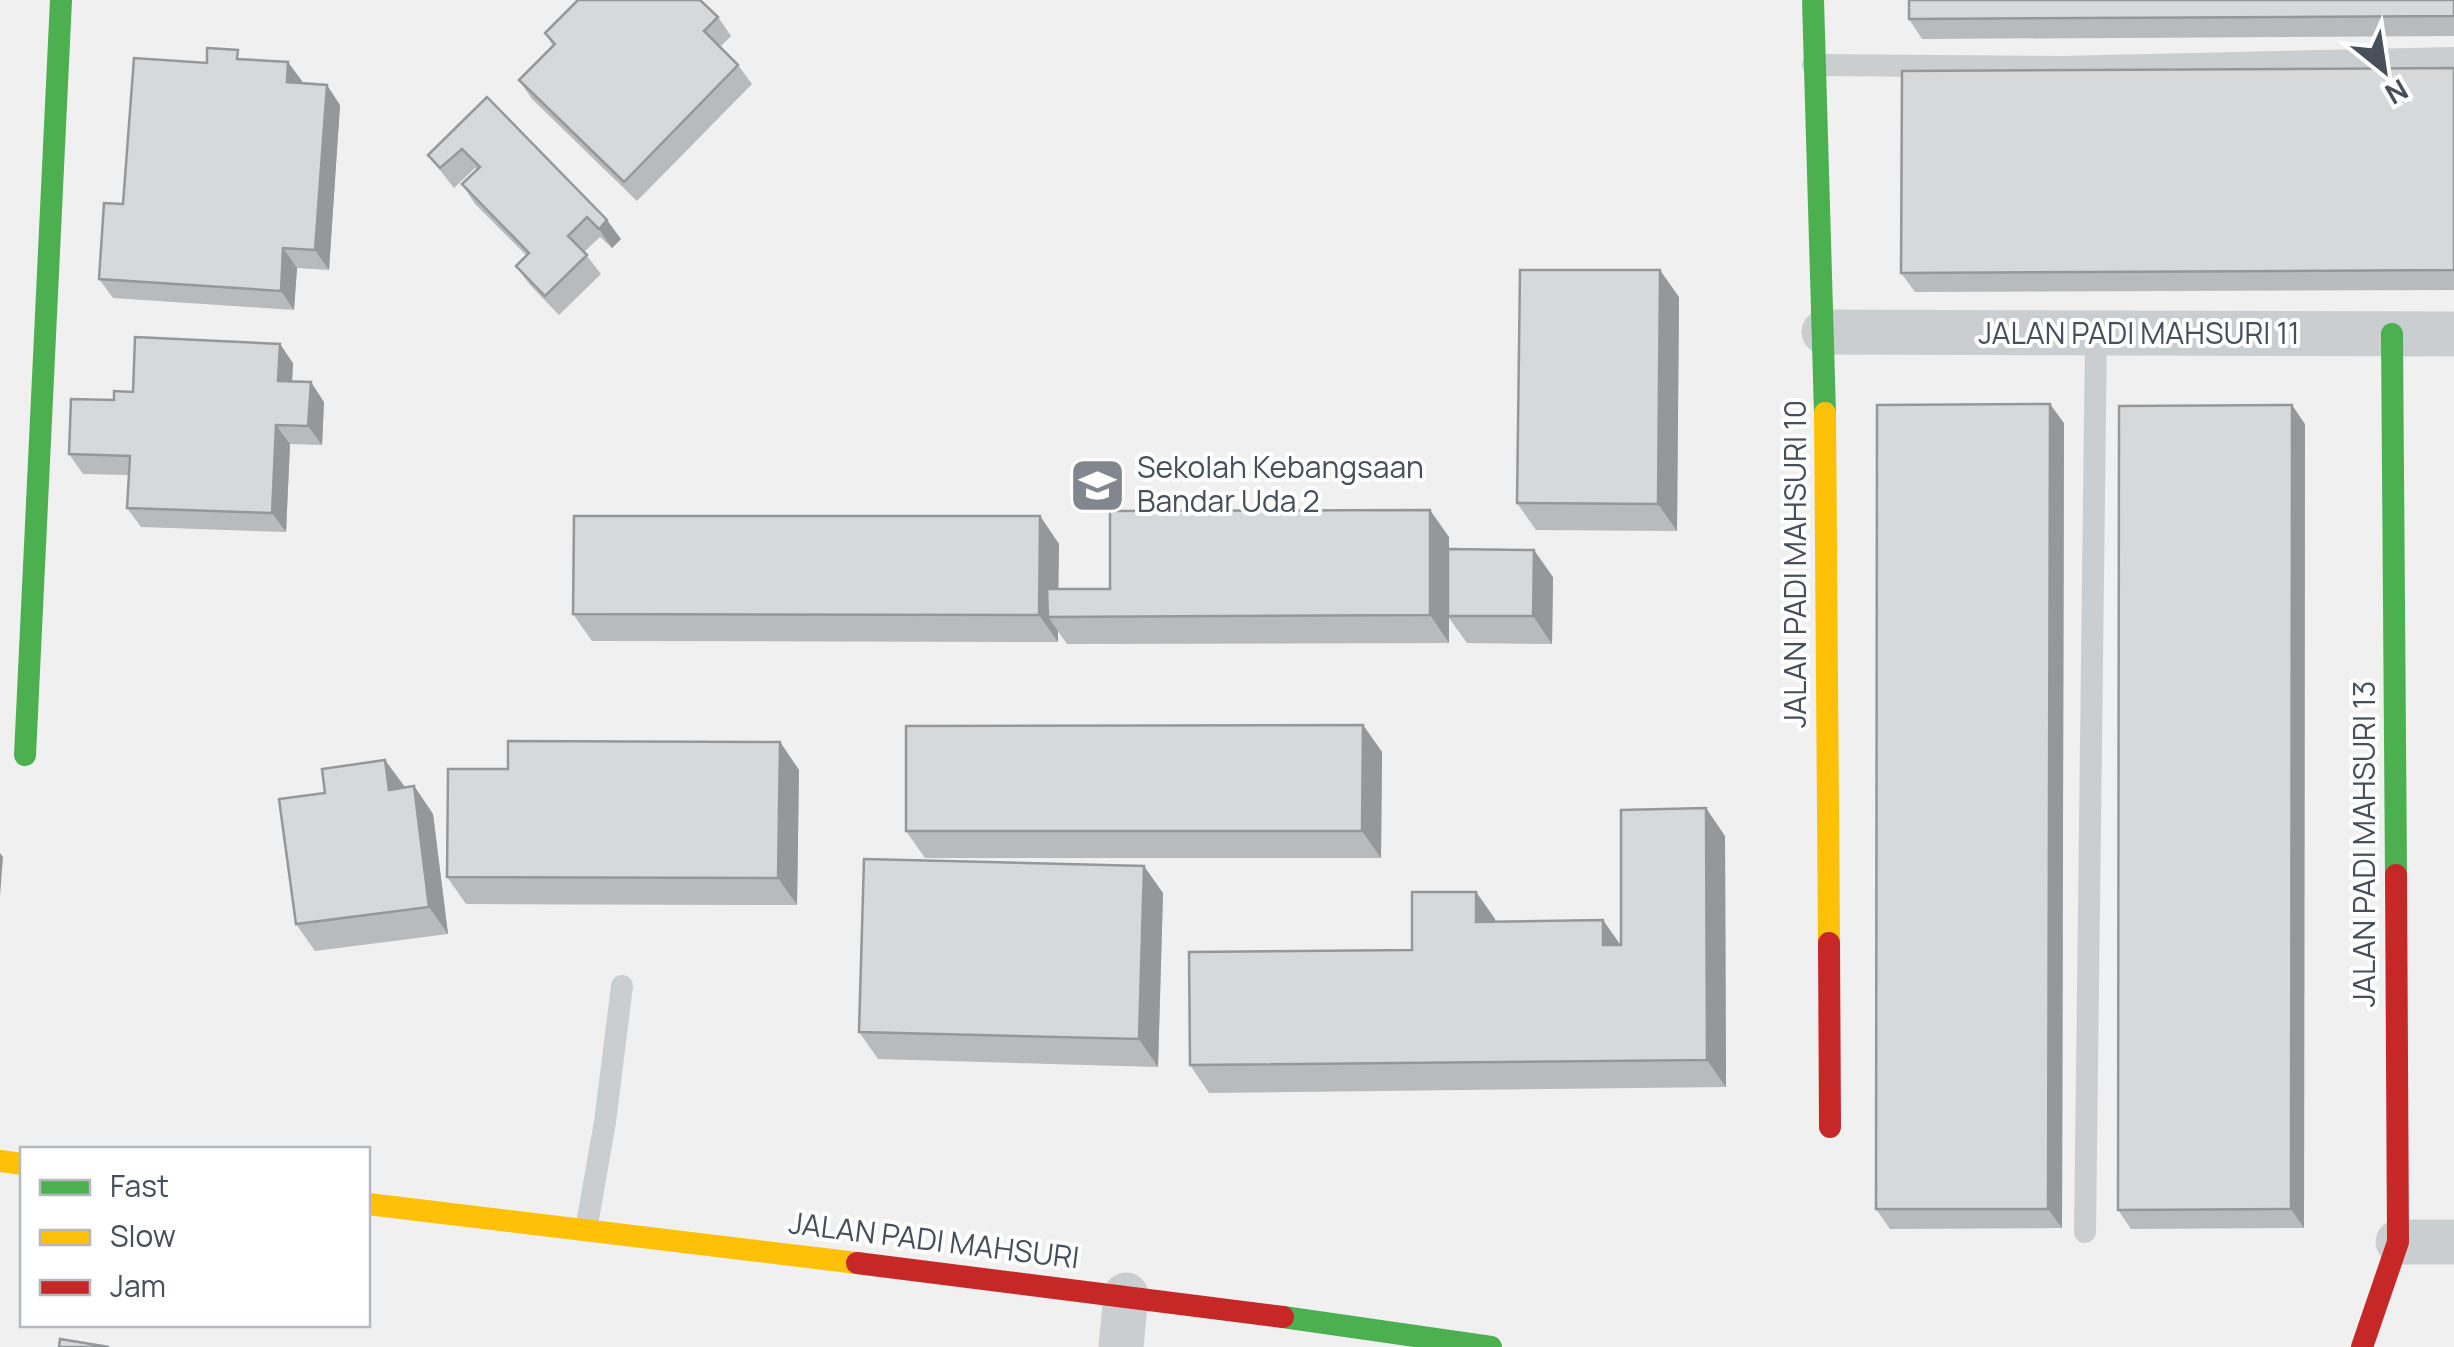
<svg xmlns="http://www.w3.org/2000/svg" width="2454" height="1347" font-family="Manrope,sans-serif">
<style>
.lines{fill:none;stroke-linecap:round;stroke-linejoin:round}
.lane{stroke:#cbced1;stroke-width:22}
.street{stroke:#cbced1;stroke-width:45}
.fast{stroke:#4caf50;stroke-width:22}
.slow{stroke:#ffc107;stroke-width:22}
.jam{stroke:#c62828;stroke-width:22}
.wall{fill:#b9babb}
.shaded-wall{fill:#969799}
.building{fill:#d7d8da;stroke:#969799;stroke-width:2.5}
.labels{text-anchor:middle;stroke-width:8;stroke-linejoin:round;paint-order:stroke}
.street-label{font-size:30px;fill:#474f5b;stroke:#fff}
.poi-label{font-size:30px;fill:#474f5b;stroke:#fff;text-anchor:start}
</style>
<rect width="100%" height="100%" fill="#f0f0f0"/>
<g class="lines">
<g class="lane">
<path d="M 1813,65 L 2060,67 L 2454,58"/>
<path d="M 586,1230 L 605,1122 L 622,986"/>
<path d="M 2085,1232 L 2096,335"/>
</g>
<g class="street">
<path d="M 1824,332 L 2454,334"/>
<path d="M 2398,1242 L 2454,1242"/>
<path d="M 1121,1347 L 1126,1295"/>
</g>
<g class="fast">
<path d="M 1813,0 L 1825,413"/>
<path d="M 2392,334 L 2396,875"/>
<path d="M 25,755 L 61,0"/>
<path d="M 1283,1317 L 1491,1347"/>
</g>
<g class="slow">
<path d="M 1825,413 L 1829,943"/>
<path d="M 0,1161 L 22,1164"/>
<path d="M 368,1204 L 857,1263"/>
</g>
<g class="jam">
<path d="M 1829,943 L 1830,1127"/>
<path d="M 857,1263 L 1283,1317"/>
<path d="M 2362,1347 L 2398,1242 L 2396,875"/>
</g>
</g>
<g class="wall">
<path d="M 2454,0 L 2454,36 L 1922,39 L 1909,19 Z"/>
<path d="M 718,17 L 731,36 L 720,47 L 738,65 L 752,84 L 637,201 L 532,99 L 519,80 L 553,46 L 545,33 Z"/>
<path d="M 244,59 L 302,81 L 302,83 L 340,105 L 329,270 L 297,268 L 294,310 L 113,298 L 99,279 L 123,204 L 207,63 Z"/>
<path d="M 2454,68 L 2454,290 L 1915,292 L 1901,273 Z"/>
<path d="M 487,97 L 621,239 L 612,248 L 600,237 L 584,252 L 601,274 L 559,315 L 530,285 L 516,266 L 526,255 L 475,204 L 462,184 L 477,170 L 475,168 L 454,188 L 428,155 Z"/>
<path d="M 1679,297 L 1677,531 L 1536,530 L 1517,503 Z"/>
<path d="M 293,363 L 292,381 L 324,402 L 322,445 L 290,444 L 286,532 L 141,527 L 127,508 L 129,475 L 83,474 L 69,454 L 114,400 L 133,392 Z"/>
<path d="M 2064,423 L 2062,1228 L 1890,1229 L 1876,1209 Z"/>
<path d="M 2305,424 L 2304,1228 L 2131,1229 L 2118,1210 Z"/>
<path d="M 1040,516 L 1059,544 L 1058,589 L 1110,589 L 1449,537 L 1449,549 L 1553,577 L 1552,644 L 1467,643 L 1449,618 L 1449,643 L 1067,644 L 1058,631 L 1058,642 L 592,641 L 573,614 Z"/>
<path d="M 1363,725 L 1382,752 L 1381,858 L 925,858 L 906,831 Z"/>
<path d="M 780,742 L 799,770 L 797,905 L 466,904 L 447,877 L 508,769 Z"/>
<path d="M 414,786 L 433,814 L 448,934 L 315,951 L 296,924 L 405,788 Z"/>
<path d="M 1725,836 L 1726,1087 L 1209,1093 L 1190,1065 L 1412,950 L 1476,892 L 1495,919 L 1495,922 L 1620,945 Z"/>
<path d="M 1163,893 L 1158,1067 L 878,1059 L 859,1032 Z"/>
</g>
<g class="shaded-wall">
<path d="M 288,62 L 302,81 L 300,102 L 287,82 Z"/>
<path d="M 327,85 L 340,105 L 329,270 L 315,250 Z"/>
<path d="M 607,220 L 621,239 L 612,248 L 599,229 Z"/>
<path d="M 283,248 L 297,268 L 294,310 L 281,291 Z"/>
<path d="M 1660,270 L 1679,297 L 1677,531 L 1658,504 Z"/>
<path d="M 280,344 L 293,363 L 291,400 L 278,381 Z"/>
<path d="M 311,382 L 324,402 L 322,445 L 308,426 Z"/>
<path d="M 2050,404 L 2064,423 L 2062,1228 L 2048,1209 Z"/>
<path d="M 2292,405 L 2305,424 L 2304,1228 L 2291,1209 Z"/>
<path d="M 276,425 L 290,444 L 286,532 L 272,513 Z"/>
<path d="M 1430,510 L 1449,537 L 1449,643 L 1430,615 Z"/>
<path d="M 1040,516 L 1059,544 L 1058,617 L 1048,617 L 1058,631 L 1058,642 L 1039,615 Z"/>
<path d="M 1534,550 L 1553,577 L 1552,644 L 1533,616 Z"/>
<path d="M 1363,725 L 1382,752 L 1381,858 L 1362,831 Z"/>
<path d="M 780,742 L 799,770 L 797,905 L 778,878 Z"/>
<path d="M 385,760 L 405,787 L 408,817 L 389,790 Z"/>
<path d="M 414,786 L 433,814 L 448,934 L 429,907 Z"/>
<path d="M 1706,808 L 1725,836 L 1726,1087 L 1707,1060 Z"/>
<path d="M 0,853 L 3,857 L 0,896 Z"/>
<path d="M 1144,866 L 1163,893 L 1158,1067 L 1139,1039 Z"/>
<path d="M 1476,892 L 1495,919 L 1495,949 L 1476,922 Z"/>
<path d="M 1603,920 L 1622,947 L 1603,945 Z"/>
</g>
<g class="building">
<path d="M 578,0 L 700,0 L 718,17 L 704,31 L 738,65 L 624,182 L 519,80 L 555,44 L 545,33 Z"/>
<path d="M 1909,0 L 2454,0 L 2454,16 L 1909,19 Z"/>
<path d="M 207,48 L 238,50 L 237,59 L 288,62 L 287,82 L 327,85 L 315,250 L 283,248 L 281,291 L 99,279 L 104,203 L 123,204 L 134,58 L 207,63 Z"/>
<path d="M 2454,68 L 2454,270 L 1901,273 L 1902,71 Z"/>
<path d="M 487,97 L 607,220 L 599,229 L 587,217 L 568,236 L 587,255 L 545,296 L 516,266 L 529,253 L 462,184 L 480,167 L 462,149 L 440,168 L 428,155 Z"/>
<path d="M 1520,270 L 1660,270 L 1658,504 L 1517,503 Z"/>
<path d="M 135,337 L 280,344 L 278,381 L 311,382 L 308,426 L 276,425 L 272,513 L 127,508 L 130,456 L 69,454 L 71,399 L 114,400 L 114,391 L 133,392 Z"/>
<path d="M 2050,404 L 2048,1209 L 1876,1209 L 1877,405 Z"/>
<path d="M 2292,405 L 2291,1209 L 2118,1210 L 2119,406 Z"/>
<path d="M 1430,510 L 1430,615 L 1048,617 L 1047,589 L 1110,589 L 1110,511 Z"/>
<path d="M 574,516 L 1040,516 L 1039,615 L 573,614 Z"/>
<path d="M 1448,549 L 1534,550 L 1533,616 L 1448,616 Z"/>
<path d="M 1363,725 L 1362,831 L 906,831 L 906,726 Z"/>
<path d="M 508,741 L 780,742 L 778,878 L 447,877 L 448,769 L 508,769 Z"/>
<path d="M 385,760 L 389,790 L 414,786 L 429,907 L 296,924 L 279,799 L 325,793 L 322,769 Z"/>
<path d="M 1706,808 L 1707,1060 L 1190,1065 L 1189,952 L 1412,950 L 1412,892 L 1476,892 L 1476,922 L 1603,920 L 1603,945 L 1621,945 L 1621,810 Z"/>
<path d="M 864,859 L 1144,866 L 1139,1039 L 859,1032 Z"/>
<path d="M 60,1339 L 109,1347 L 59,1347 Z"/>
</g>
<defs>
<symbol id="school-square" viewBox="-11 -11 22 22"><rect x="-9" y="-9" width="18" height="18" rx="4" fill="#82878f" stroke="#fff"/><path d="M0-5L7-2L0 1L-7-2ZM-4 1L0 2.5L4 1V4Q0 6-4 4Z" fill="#fff"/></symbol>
</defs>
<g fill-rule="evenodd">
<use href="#school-square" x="1066" y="454" width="63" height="63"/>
</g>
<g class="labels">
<g class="street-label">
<text x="2139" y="344">JALAN PADI MAHSURI 11</text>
<text transform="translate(1796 564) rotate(-90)" y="10">JALAN PADI MAHSURI 10</text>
<text transform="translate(2365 844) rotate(-90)" y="10">JALAN PADI MAHSURI 13</text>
<text transform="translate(934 1241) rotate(7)" y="10">JALAN PADI MAHSURI</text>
</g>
<g class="poi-label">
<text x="1137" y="478">Sekolah Kebangsaan<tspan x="1137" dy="34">Bandar Uda 2</tspan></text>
</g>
</g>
<rect x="20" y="1147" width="350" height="180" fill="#ffffff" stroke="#b5b9bd" stroke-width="2.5"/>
<rect x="40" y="1180" width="50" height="15" fill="#4caf50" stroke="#b5b9bd" stroke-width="2.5"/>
<text x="110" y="1197" font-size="30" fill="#474f5b">Fast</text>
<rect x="40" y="1230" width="50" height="15" fill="#ffc107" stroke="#b5b9bd" stroke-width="2.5"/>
<text x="110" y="1247" font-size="30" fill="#474f5b">Slow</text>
<rect x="40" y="1280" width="50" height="15" fill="#c62828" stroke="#b5b9bd" stroke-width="2.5"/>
<text x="110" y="1297" font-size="30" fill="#474f5b">Jam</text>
<g transform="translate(2384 70) rotate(150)" stroke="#ffffff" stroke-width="8" paint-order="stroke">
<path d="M0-8L18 38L0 25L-18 38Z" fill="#474f5b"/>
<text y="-15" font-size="28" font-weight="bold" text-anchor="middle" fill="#474f5b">N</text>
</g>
</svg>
